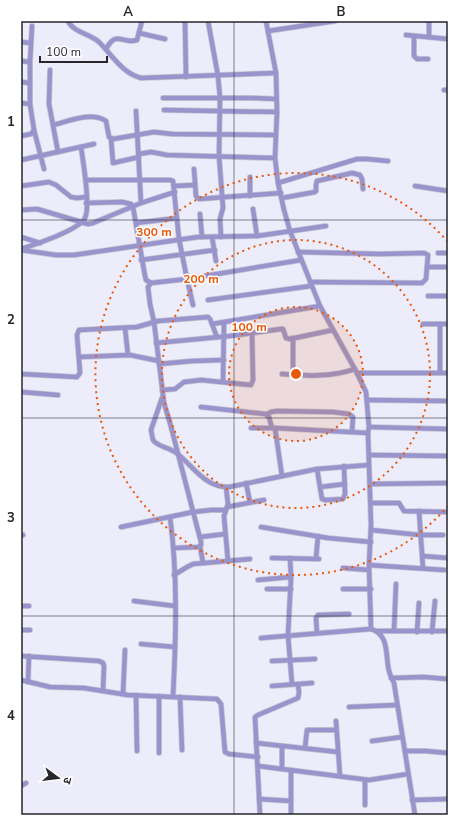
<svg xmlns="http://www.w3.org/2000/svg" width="469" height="836" font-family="'Nunito Sans','Noto Sans Devanagari',sans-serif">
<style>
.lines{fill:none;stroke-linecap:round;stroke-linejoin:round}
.minor-casing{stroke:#c9c8d6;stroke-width:6}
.minor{stroke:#9a94cc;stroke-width:4.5}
.grid{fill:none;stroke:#26262b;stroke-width:1;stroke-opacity:0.55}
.ring{fill:none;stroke:#e8590c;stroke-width:2;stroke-dasharray:2 4}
.centre{fill:#e8590c;stroke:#fff;stroke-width:2}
.ring-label{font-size:12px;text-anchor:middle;font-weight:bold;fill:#e8590c;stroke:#fff;stroke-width:3;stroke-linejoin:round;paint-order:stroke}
.neatline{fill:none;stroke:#26262b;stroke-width:1.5}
.grid-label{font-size:13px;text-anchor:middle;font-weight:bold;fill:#26262b}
</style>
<rect width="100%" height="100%" fill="#edecfb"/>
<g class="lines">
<defs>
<g id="minor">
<path d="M 68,21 C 73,32 90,34 99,42 C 112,55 122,73 141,78 L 276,73"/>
<path d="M 185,21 L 186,77"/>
<path d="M 208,21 L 218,76 L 220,98 L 219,156 L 223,208 L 220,219 L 221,237"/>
<path d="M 266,21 L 276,73 L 277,112 L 275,158 L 278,183 L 284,210 L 290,231 L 320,306 L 357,373 L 366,392 L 369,427 L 368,433 L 371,525 L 369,565 L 371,629 C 390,635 385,655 389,671 C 390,675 392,679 394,683 L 415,815"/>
<path d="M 429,21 L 429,37"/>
<path d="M 268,31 L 335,21"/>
<path d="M 139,33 L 165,39"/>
<path d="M 406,35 L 448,39"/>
<path d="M 414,36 L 414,56 L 417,59 L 428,59"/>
<path d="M 21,42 L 31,43"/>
<path d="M 106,49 C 117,29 122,45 137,40 L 142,21"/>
<path d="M 21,61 L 30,62"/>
<path d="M 50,70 L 49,104 L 58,152"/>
<path d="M 21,82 L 30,83"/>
<path d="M 444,90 L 448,90"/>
<path d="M 163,98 L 251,98 L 276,99"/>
<path d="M 21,103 L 30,104"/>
<path d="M 164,110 L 277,112"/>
<path d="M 136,111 L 141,203"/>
<path d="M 53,125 C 69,121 92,111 106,121 L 109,137 L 113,139 L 154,132 L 172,134 L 276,135"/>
<path d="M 34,130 L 44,169"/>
<path d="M 21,136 L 31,134 L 34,130 L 30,104 L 30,62 L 32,26"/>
<path d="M 111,138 L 113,163 L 139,157"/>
<path d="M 139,154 L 151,152 L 167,155 L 275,158"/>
<path d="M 21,160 L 94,144"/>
<path d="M 194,169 L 196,196 L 199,199 L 281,193"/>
<path d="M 86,180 L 170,180 L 173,181 L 179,239 L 187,279 L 193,305"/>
<path d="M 278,183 L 357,159 L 367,159 L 388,161"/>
<path d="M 21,186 L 49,182 L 56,185 L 71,197 L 77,198 L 86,197"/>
<path d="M 174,186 L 195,185"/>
<path d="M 415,186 L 448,191"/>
<path d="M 250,196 L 250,177"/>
<path d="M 282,198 L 315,192 L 316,191 L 316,185 L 317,181 L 352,173 L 360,175 L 362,179 L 363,189"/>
<path d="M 86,203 L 122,202 L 131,204 L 133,207 L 145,276 L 146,280 L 151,283 L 187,279 L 301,260"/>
<path d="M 253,209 L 257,236"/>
<path d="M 21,210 L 37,209 L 88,224 L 93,223 L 141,203 L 175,192"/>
<path d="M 200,214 L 202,237"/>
<path d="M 136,223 L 177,218"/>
<path d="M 21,237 L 40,243"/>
<path d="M 212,237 L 216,261"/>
<path d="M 21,249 C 34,245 79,230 85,218 C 91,206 83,161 81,147"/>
<path d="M 21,250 L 56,255 L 74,255 L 198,237 L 257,236 L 326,226"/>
<path d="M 298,252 L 380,254 L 424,253 L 428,255 L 426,279 L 422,283 L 310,282"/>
<path d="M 438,253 L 448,253"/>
<path d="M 141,260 L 215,250"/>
<path d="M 427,267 L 448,267"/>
<path d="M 151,283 L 148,287 L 150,304 L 154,322 L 164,403 L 170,423 L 201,542 L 201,545 L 198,547 L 174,548"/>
<path d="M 428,296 L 448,296"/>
<path d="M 208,300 L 311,286"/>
<path d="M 212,324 L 320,306"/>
<path d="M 423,324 L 448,324"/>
<path d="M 125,328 L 128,355"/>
<path d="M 156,343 L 230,336 L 281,329 L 283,329 L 286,338 L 290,339 L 333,330"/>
<path d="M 79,357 L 130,355 L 159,361"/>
<path d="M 159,364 L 192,361 L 224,360"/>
<path d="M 440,372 L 440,324"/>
<path d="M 357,373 L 448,373"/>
<path d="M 21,374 L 77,377 L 80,373 L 77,335 L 79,330 L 137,327 L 158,321 L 208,317 L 210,319 L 217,337"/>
<path d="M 282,374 C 307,376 332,377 355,369"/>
<path d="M 293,375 L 293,338"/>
<path d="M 223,382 L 224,322"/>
<path d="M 162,390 L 175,389 L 184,382 L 201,380 L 251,385 L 253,380 L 252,333"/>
<path d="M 21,392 L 58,395"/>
<path d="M 162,398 L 151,430 L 153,440 C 158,447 168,447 175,452 C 192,464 204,488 229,487 L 317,469 L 369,465"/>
<path d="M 367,400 L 448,401"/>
<path d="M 201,407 L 265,414 L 269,417 L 272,428"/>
<path d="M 267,414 L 271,412 L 277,411 L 333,412 L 349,414 L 353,417 L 352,432"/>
<path d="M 369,427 L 448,429"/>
<path d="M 251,428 L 275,428 L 368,433"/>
<path d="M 275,428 L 282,476"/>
<path d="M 369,455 L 448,456"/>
<path d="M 317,469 L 322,499 L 326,500 L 343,499 L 345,494 L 344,466"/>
<path d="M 246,483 L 250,502"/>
<path d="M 370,484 L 448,483"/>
<path d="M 226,487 L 228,504 L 224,516 L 228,561"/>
<path d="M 320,487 L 345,484"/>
<path d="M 371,503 L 399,503 L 404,511 L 448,512"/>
<path d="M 227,507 L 264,500"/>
<path d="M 419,511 L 423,568"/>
<path d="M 170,517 C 178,576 176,637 173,697"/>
<path d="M 121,527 L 193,512 L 211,510 L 225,510"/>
<path d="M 261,527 L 328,538 L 371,542"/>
<path d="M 371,530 L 420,535 L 443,535"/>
<path d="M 21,536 L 23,535"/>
<path d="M 200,537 L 225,534"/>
<path d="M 200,546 L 203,563"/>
<path d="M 422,556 L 448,558"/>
<path d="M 272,558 L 319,559"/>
<path d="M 290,558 L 291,577 L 288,635 L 292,684"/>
<path d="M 316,558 L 318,536"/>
<path d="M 369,565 L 444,570"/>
<path d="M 343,568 L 369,570"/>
<path d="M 174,575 L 187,567 L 193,564 L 250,559"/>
<path d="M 258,580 L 291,577"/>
<path d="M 267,589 L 291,589"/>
<path d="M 343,589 L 371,589"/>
<path d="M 134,601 L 175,606"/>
<path d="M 21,606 L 29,606"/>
<path d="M 21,630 L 30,630"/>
<path d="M 378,631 L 448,631"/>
<path d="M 394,631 L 396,584"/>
<path d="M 417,632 L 419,603"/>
<path d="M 432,632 L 435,601"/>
<path d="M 317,633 L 316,618 L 318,615 L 349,614"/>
<path d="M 261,638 L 371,629"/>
<path d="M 141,644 L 175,647"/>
<path d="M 21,656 L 99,661 L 103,663 L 104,666 L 103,691"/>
<path d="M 272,661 L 315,659"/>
<path d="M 391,678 L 423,677 L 448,679"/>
<path d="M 21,680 L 50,687 L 84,688 L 128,695 L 217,699 L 221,704 L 225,752 L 229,754 L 258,757"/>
<path d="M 28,682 L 29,656"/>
<path d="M 272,686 L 312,683"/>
<path d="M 123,694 L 125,650"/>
<path d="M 136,695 L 137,751"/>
<path d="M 180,697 L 182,750"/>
<path d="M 349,707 L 397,705"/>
<path d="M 336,721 L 340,776"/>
<path d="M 372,741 L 402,737"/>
<path d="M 256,743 L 338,752"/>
<path d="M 305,748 L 307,730 L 336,730"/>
<path d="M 405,751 L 426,751 L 448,753"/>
<path d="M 159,753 L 159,696"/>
<path d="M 258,766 L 369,780 L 408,774"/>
<path d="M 282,769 L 282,746"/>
<path d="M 365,780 L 365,805"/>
<path d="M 21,786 L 26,783"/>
<path d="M 259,799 L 291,801"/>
<path d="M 412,800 L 448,799"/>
<path d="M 260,815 L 255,717 L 258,715 L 298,698 L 299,693 L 298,684"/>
<path d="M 291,815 L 291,770"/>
</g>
</defs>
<use href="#minor" class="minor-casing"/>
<use href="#minor" class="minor"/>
</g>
<path class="grid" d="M 234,21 L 234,815M 21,220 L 448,220M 21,418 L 448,418M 21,616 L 448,616"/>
<circle cx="296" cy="374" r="67" fill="#e8590c" fill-opacity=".12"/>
<g class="ring">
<circle cx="296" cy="374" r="67"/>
<circle cx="296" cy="374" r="134"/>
<path d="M448 506A201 201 0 1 1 448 242"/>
</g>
<circle cx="296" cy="374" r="6" class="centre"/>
<g class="ring-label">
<text x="154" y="236">300 m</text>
<text x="201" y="283">200 m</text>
<text x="249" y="331">100 m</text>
</g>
<rect width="469" height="836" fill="none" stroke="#ffffff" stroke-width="44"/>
<g transform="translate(58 778) rotate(105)" stroke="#ffffff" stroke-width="3" paint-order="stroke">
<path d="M0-3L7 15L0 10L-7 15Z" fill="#26262b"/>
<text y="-6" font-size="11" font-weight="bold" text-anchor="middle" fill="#26262b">उ</text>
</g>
<path d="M40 56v6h67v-6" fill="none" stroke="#26262b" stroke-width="2"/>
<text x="46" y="56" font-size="12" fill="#26262b" stroke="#ffffff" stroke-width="3" paint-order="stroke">100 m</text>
<rect x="22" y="22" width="425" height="792" class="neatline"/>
<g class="grid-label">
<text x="128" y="16">A</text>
<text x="341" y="16">B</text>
<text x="11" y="126">1</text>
<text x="11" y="324">2</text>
<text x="11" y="522">3</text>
<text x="11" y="720">4</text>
</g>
</svg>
